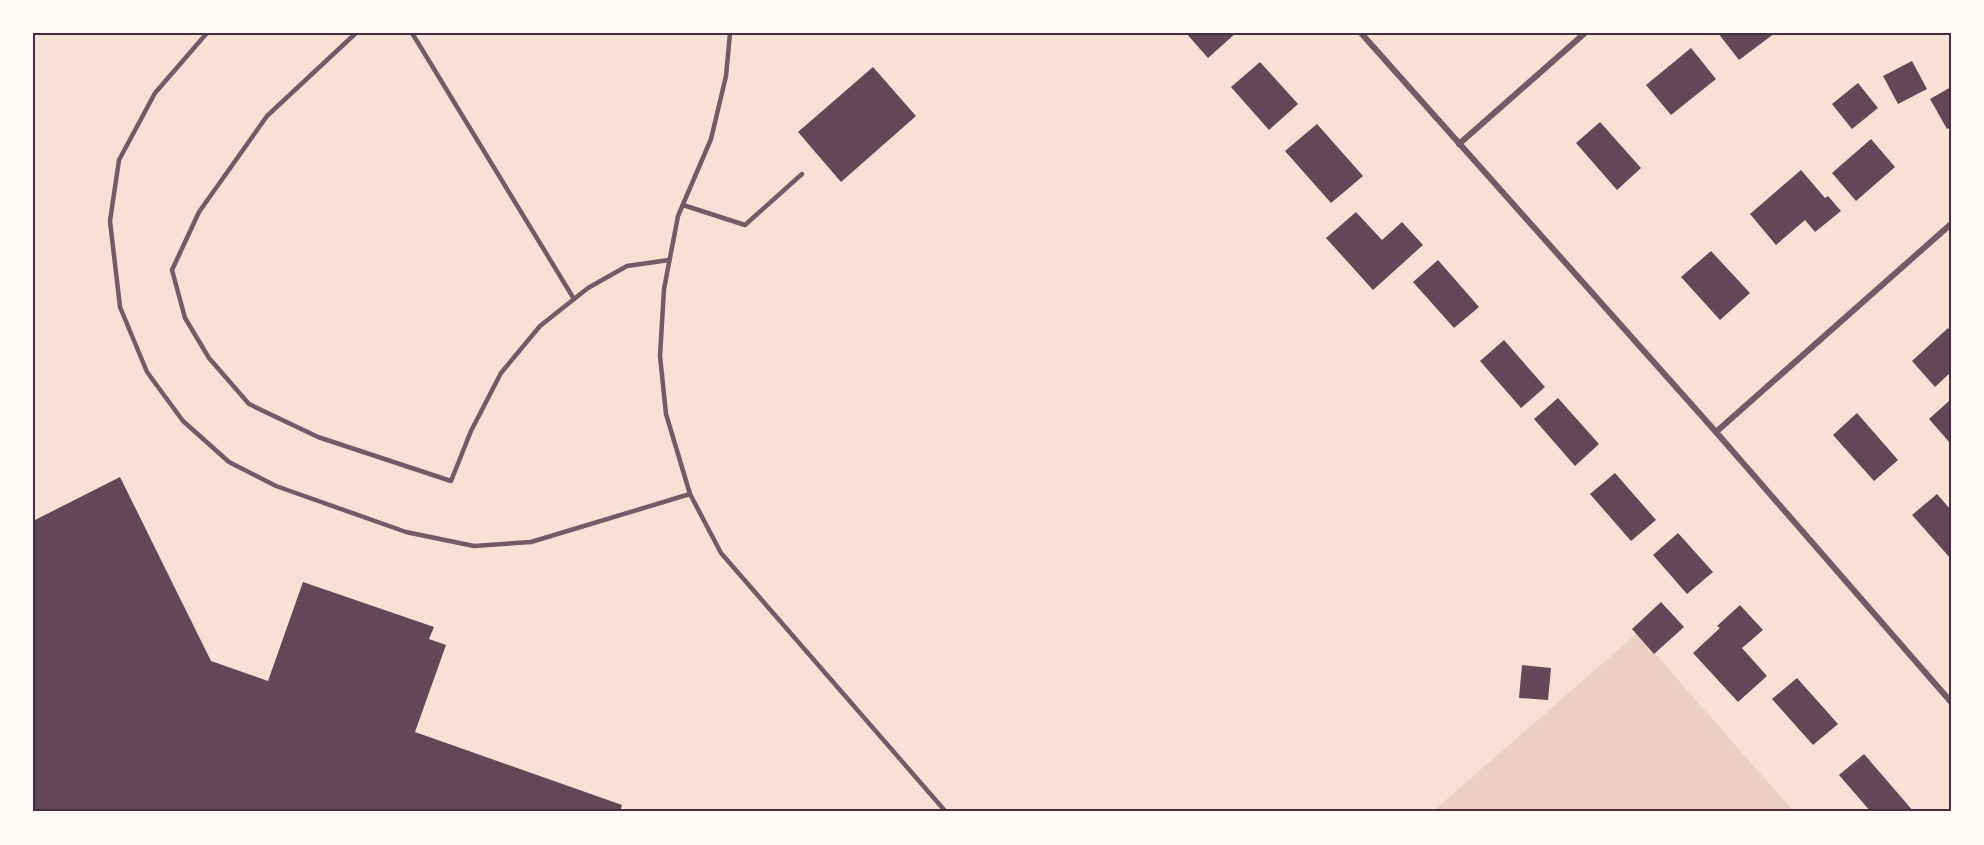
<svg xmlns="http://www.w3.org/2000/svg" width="1984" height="845" font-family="Montserrat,sans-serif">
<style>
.green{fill:#ebcfc5}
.building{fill:#644757}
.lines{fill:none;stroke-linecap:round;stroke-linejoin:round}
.service{stroke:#755966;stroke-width:4.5}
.minor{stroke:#755966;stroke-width:6}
.neatline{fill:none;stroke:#4a2c40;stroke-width:2}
</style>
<rect width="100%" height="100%" fill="#f7e1d7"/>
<path class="green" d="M 1637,633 L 1794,812 L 1432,812 Z"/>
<g class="building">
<path d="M 1186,33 L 1236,33 L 1208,58 Z"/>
<path d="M 1718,33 L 1775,33 L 1739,60 Z"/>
<path d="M 1691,48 L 1716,79 L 1671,115 L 1646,85 Z"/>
<path d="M 1912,61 L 1927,89 L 1898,104 L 1883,76 Z"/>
<path d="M 1260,62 L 1298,104 L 1269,130 L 1231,87 Z"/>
<path d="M 873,67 L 916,116 L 841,182 L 798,132 Z"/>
<path d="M 1858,83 L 1878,108 L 1852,129 L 1832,104 Z"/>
<path d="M 1951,87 L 1951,127 L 1947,129 L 1930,99 Z"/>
<path d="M 1600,122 L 1641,168 L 1617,190 L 1576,143 Z"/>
<path d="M 1317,124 L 1363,176 L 1331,203 L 1285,151 Z"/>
<path d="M 1871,139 L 1895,167 L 1856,201 L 1832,173 Z"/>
<path d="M 1801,170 L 1825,198 L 1828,196 L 1841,211 L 1815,232 L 1805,220 L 1776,245 L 1750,214 Z"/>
<path d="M 1356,212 L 1382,240 L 1402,222 L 1423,245 L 1373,290 L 1326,238 Z"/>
<path d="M 1711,251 L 1750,293 L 1720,320 L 1681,277 Z"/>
<path d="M 1438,260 L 1479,307 L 1454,328 L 1413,282 Z"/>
<path d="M 1948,328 L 1951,332 L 1951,372 L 1935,387 L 1912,361 Z"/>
<path d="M 1504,340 L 1545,387 L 1521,408 L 1480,361 Z"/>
<path d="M 1558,398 L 1599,444 L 1575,466 L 1534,419 Z"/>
<path d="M 1950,400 L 1951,442 L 1950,443 L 1929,419 Z"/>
<path d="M 1857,413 L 1898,460 L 1874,481 L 1833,435 Z"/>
<path d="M 1615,473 L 1656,520 L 1631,541 L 1590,494 Z"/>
<path d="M 120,477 L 211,661 L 268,681 L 303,582 L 434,627 L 429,639 L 446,645 L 415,732 L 622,805 L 620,812 L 33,812 L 33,521 Z"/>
<path d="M 1937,494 L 1951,510 L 1951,559 L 1912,515 Z"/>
<path d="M 1678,533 L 1713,572 L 1687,594 L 1653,555 Z"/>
<path d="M 1661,602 L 1684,627 L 1654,654 L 1632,629 Z"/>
<path d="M 1740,605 L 1763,630 L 1742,648 L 1767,676 L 1738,702 L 1693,653 L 1720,628 L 1717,626 Z"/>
<path d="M 1522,665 L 1551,668 L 1548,700 L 1519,698 Z"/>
<path d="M 1797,678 L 1838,724 L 1813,745 L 1772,699 Z"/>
<path d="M 1864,754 L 1914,812 L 1871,812 L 1839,775 Z"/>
</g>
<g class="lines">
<g class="service">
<path d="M 207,33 L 155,93 L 119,160 L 110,221 L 120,307 L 147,372 L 183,421 L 229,462 L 276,486 L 406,532 L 474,546 L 531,542 L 690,494"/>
<path d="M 356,33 L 267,116 L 199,212 L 172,270 L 185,318 L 209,358 L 249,404 L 318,437 L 451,481 L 471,431 L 501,373 L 540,326 L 588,288 L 627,266 L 669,260"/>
<path d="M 412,33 L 574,299"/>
<path d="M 730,33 L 726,76 L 711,139 L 678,216 L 664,289 L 660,356 L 666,414 L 690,494 L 721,553 L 946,812"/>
<path d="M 683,205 L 745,225 L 802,174"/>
</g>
<g class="minor">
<path d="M 1361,33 L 1716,432 L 1951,702"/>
<path d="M 1459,144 L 1585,33"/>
<path d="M 1716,432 L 1951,224"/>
</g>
</g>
<rect width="1984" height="845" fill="none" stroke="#fffaf5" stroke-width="69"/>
<rect x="34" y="34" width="1916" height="776" class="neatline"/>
</svg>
